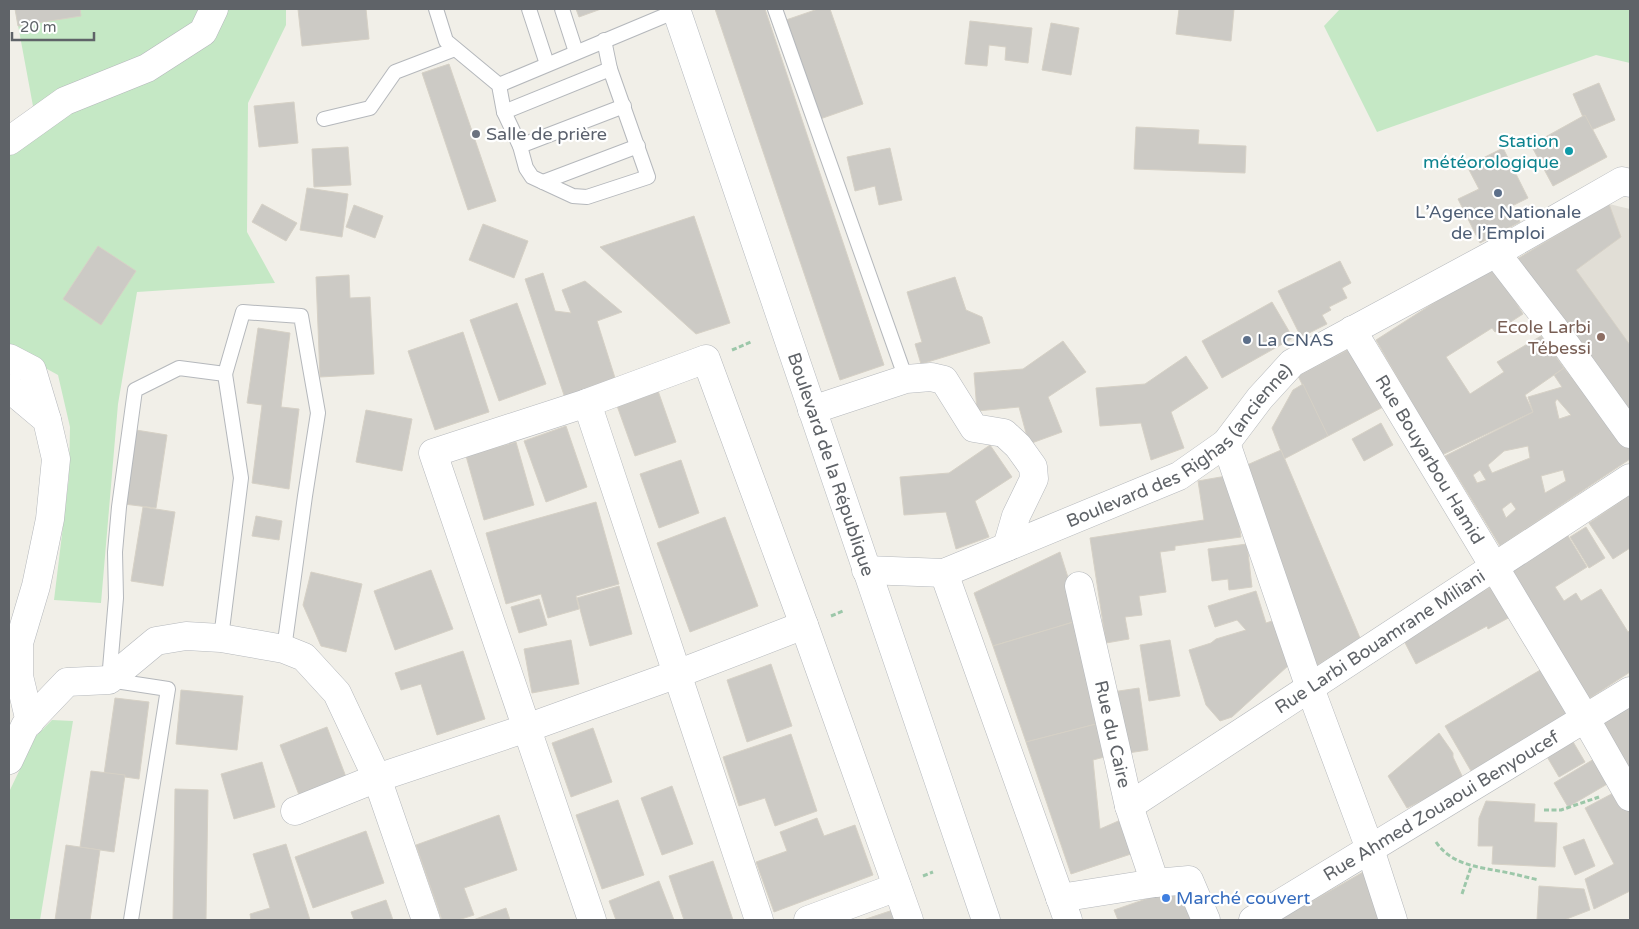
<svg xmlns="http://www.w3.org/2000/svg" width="1639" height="929" font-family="'Varela Round',sans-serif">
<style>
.education{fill:#e1ded6}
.green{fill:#c5e8c5}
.building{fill:#cccac5;stroke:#d6d1c6;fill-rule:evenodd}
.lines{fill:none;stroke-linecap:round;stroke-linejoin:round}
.service-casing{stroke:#b5b8bc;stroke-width:16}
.minor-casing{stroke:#b5b8bc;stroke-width:29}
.secondary-casing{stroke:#b6babf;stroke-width:29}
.path{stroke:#9cc7a9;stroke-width:3;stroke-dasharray:5 2.5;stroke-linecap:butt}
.service{stroke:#fff;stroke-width:14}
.minor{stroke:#fff;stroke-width:28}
.secondary{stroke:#fff;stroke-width:28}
.worship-dot{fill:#6b7280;stroke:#fff;stroke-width:2}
.culture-dot{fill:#0f9aa8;stroke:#fff;stroke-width:2}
.service-dot{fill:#5c6f8a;stroke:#fff;stroke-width:2}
.education-dot{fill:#8d6e63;stroke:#fff;stroke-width:2}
.shop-dot{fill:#3f7fe0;stroke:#fff;stroke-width:2}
.labels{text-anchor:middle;stroke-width:4.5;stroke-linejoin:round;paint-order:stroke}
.worship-label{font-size:18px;fill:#5b616d;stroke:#fff;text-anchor:start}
.culture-label{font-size:18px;fill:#0d838f;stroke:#fff;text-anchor:end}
.service-label{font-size:18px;fill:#4e5e75;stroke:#fff}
.education-label{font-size:18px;fill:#785e54;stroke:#fff;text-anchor:end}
.street-label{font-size:18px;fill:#5f6368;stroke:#fff}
.shop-label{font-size:18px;fill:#366cbe;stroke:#fff;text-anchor:start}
</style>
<rect width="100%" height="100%" fill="#f1efe8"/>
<path class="education" d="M 1609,204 L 1630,209 L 1630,411 L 1512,262 Z"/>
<g class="green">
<path d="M 15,9 L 286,9 L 286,25 L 248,103 L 247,232 L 275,283 L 137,292 L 118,404 L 101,603 L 54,600 L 69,477 L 70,427 L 58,375 L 9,348 L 9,134 L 33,106 Z"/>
<path d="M 1340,9 L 1630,9 L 1630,63 L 1596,55 L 1377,132 L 1324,26 Z"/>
<path d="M 52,720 L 73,721 L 40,920 L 9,920 L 9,792 L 36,736 Z"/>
</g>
<g class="building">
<path d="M 15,9 L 80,9 L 81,16 L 18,26 Z"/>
<path d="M 298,9 L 366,9 L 369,39 L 302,46 Z"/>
<path d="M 576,9 L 601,9 L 579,17 Z"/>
<path d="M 715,9 L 765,9 L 884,365 L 840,380 Z"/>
<path d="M 818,9 L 830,9 L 863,104 L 820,119 L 786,20 Z"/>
<path d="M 1179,9 L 1234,9 L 1231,41 L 1176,34 Z"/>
<path d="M 970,21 L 1032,28 L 1028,63 L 1005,60 L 1006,47 L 989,45 L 987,66 L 965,64 Z"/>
<path d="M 1051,23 L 1079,28 L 1071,75 L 1042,70 Z"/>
<path d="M 449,64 L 496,201 L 468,210 L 422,73 Z"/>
<path d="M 1599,83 L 1615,120 L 1589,131 L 1573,94 Z"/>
<path d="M 294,102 L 298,143 L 259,147 L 254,106 Z"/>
<path d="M 1585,115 L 1607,157 L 1553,186 L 1531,145 Z"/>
<path d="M 1136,127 L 1199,130 L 1198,144 L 1246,146 L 1245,173 L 1134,169 Z"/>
<path d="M 348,147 L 351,185 L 314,187 L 312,149 Z"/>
<path d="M 890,148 L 902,200 L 879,205 L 875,186 L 855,191 L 847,157 Z"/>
<path d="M 1503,148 L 1528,198 L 1512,206 L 1520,222 L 1480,243 L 1458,199 L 1479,189 L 1467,166 Z"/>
<path d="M 307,188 L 348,194 L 342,237 L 300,230 Z"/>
<path d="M 262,204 L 297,223 L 286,241 L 252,222 Z"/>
<path d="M 1609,204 L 1621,237 L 1576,270 L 1630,345 L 1630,411 L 1512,262 Z"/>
<path d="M 354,205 L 383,216 L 375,238 L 346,227 Z"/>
<path d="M 694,216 L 730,323 L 696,334 L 600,247 Z"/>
<path d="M 483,224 L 528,241 L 514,278 L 469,260 Z"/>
<path d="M 98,246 L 136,271 L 101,325 L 63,299 Z"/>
<path d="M 1340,261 L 1351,283 L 1342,288 L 1347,298 L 1329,307 L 1331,310 L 1322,315 L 1327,324 L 1301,337 L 1278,291 Z"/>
<path d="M 1493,265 L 1523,314 L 1495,332 L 1492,328 L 1446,357 L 1470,394 L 1504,372 L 1497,362 L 1541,336 L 1564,368 L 1525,395 L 1533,412 L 1442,455 L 1376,340 Z"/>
<path d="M 543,273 L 555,311 L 571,313 L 562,290 L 585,281 L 622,312 L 597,321 L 616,381 L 565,398 L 525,279 Z"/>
<path d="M 349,275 L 350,298 L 370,297 L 374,374 L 320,377 L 316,277 Z"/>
<path d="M 955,277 L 966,310 L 982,317 L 990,343 L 921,364 L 915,344 L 922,342 L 907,292 Z"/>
<path d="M 1272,302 L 1293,338 L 1222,378 L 1202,341 Z"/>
<path d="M 517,303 L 546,384 L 499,401 L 470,320 Z"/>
<path d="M 258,328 L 290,333 L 281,407 L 299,409 L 289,489 L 252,483 L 262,405 L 247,403 Z"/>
<path d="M 463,332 L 489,412 L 435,430 L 408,351 Z"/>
<path d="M 1063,341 L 1086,372 L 1048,397 L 1062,432 L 1029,444 L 1019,407 L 977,411 L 974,373 L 1023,369 Z"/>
<path d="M 1353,347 L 1385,406 L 1328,436 L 1298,376 Z"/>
<path d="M 1186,356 L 1208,388 L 1171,412 L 1184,448 L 1151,460 L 1141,423 L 1100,426 L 1096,388 L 1145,384 Z"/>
<path d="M 1564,368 L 1630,450 L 1630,459 L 1500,546 L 1445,456 L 1533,412 L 1528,397 L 1562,387 L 1554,375 ZM 1557,399 L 1571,415 L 1559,419 L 1555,402 ZM 1528,446 L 1530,458 L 1492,473 L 1488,465 L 1504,451 ZM 1480,470 L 1486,480 L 1477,483 L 1473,475 ZM 1563,470 L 1566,481 L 1545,493 L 1541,476 ZM 1511,502 L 1516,509 L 1506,518 L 1502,509 Z"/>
<path d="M 1303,384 L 1328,436 L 1284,459 L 1272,428 L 1293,390 Z"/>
<path d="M 657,388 L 676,442 L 635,456 L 616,403 Z"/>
<path d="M 366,410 L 412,419 L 402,471 L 356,462 Z"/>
<path d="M 1381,423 L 1393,445 L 1364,461 L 1352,439 Z"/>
<path d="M 566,426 L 587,487 L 546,502 L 524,441 Z"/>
<path d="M 136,430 L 167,435 L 156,508 L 124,504 Z"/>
<path d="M 516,442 L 534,505 L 484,520 L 466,456 Z"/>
<path d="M 990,445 L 1012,477 L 975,501 L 989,537 L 956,549 L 946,512 L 904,515 L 900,477 L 949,473 Z"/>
<path d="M 1281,450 L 1360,638 L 1316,666 L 1247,465 Z"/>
<path d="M 681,460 L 699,513 L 659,528 L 640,474 Z"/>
<path d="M 1232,475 L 1241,537 L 1175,546 L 1175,550 L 1160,552 L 1166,592 L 1139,596 L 1142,615 L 1125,617 L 1129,639 L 1106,643 L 1090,538 L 1204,520 L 1198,481 Z"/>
<path d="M 1630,495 L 1630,548 L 1613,559 L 1589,523 Z"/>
<path d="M 596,502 L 619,584 L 576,596 L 579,609 L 548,618 L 541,594 L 506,604 L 486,533 Z"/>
<path d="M 143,507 L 175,512 L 163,586 L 131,581 Z"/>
<path d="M 256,516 L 282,521 L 279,540 L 252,536 Z"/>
<path d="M 725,517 L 758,606 L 690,632 L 657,543 Z"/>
<path d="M 1586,527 L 1605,558 L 1589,568 L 1570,537 Z"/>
<path d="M 1565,531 L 1587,567 L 1555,587 L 1564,601 L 1576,593 L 1581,601 L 1601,589 L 1628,632 L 1630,630 L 1630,672 L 1587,700 L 1506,568 Z"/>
<path d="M 1247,544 L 1252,587 L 1229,590 L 1228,579 L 1212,581 L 1208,549 Z"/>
<path d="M 1060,552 L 1077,606 L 1077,621 L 993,646 L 974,593 Z"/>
<path d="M 431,570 L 453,629 L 395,650 L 374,591 Z"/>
<path d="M 311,572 L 362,584 L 346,652 L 321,646 L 303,605 Z"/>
<path d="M 1495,585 L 1512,616 L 1488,629 L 1487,626 L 1416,664 L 1401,635 Z"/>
<path d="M 619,586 L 632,634 L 590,646 L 577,598 Z"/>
<path d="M 1256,591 L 1266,623 L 1275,620 L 1289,665 L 1232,717 L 1220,721 L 1206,705 L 1189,650 L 1211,643 L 1216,639 L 1246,630 L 1237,620 L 1215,627 L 1208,606 Z"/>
<path d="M 539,599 L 547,625 L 519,633 L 511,607 Z"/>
<path d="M 1077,621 L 1100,723 L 1026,742 L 993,646 Z"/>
<path d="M 571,640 L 579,684 L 532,693 L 524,649 Z"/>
<path d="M 1170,640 L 1180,696 L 1149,701 L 1140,645 Z"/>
<path d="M 463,651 L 485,719 L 437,735 L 421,684 L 401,690 L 395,673 Z"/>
<path d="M 771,664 L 792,726 L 747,742 L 727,680 Z"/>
<path d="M 1542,669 L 1569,714 L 1471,771 L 1445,726 Z"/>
<path d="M 1139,688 L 1148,750 L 1121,754 L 1112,692 Z"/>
<path d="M 181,690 L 243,696 L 237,750 L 176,744 Z"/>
<path d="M 115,698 L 149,702 L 139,779 L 104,774 Z"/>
<path d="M 1630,705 L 1630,769 L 1602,723 Z"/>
<path d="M 1100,723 L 1108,756 L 1093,760 L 1100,829 L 1123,819 L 1131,854 L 1071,874 L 1026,742 Z"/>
<path d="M 327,727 L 346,777 L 299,795 L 280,745 Z"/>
<path d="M 593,728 L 612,782 L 571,797 L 552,743 Z"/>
<path d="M 1439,733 L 1453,753 L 1453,757 L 1464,780 L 1407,808 L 1388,776 Z"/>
<path d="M 791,734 L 817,811 L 775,826 L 765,798 L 739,806 L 723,757 Z"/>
<path d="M 1569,735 L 1585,762 L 1559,777 L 1543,750 Z"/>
<path d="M 1594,759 L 1609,783 L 1568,807 L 1554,783 Z"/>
<path d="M 262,762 L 275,807 L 234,819 L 221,774 Z"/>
<path d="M 91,771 L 125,775 L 114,852 L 80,847 Z"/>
<path d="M 672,786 L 693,844 L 662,855 L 641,798 Z"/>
<path d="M 175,789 L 208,790 L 206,920 L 173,920 Z"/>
<path d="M 1619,790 L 1630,813 L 1630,891 L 1594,909 L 1585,879 L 1614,864 L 1585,808 Z"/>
<path d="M 618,800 L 644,875 L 602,889 L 576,815 Z"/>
<path d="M 1486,801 L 1535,804 L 1534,822 L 1557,823 L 1555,867 L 1492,864 L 1493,846 L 1478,846 L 1479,818 Z"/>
<path d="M 499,815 L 517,870 L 464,888 L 474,915 L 458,920 L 442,920 L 416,845 Z"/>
<path d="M 817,818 L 824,836 L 855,825 L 873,875 L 774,912 L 756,862 L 787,851 L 780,832 Z"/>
<path d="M 366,831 L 384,883 L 313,908 L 295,857 Z"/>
<path d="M 1584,839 L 1595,866 L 1575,875 L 1563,847 Z"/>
<path d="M 286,844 L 310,920 L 251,920 L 250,914 L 270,908 L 253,854 Z"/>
<path d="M 66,845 L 100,850 L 90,920 L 55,920 Z"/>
<path d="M 713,861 L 733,920 L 684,920 L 669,876 Z"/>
<path d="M 1365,871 L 1381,920 L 1279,920 Z"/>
<path d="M 659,881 L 674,920 L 616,920 L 609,901 Z"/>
<path d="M 1539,886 L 1584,889 L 1590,910 L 1564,920 L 1537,920 Z"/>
<path d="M 1181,887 L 1192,920 L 1118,920 L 1114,910 Z"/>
<path d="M 386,900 L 393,920 L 354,920 L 351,912 Z"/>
<path d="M 506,908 L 510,920 L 473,920 Z"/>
<path d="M 893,910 L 897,920 L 863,920 Z"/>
</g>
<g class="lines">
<defs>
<g id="service">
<path d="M 436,9 L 446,41 L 499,85 L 504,112 L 520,146 L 526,168 L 532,177 L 573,196 L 587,197 L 648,177 L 610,69 L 604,40"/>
<path d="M 529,9 L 547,64"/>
<path d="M 562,9 L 576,52"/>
<path d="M 775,9 L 906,379"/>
<path d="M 499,85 L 676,11"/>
<path d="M 504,112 L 610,69"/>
<path d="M 324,119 L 370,108 L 395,72 L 455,49"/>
<path d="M 520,146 L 624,106"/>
<path d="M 543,182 L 638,146"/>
<path d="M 221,638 L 241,478 L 225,374"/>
<path d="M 131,920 L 168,689 L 109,680 L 116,598 L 115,552 L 119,507 L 135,390 L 179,368 L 225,374 L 243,312 L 301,316 L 318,413 L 305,496 L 284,649"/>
</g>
<g id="minor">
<path d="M 9,141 L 65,101 L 147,68 L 203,32 L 214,9"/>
<path d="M 1496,253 L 1553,327 L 1630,434"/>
<path id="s1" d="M 1352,330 L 1585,718 L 1630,797"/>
<path d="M 9,358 L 32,370 L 47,420"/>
<path d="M 9,388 L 47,420 L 56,459 L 50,519 L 36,586 L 19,643 L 19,676 L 30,722"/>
<path d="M 587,403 L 759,920"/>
<path d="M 812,410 L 906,379 L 931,377 L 944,380 L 974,428 L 1004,433 L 1018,446 L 1033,467 L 1034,479 L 1016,516 L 1007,547"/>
<path d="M 1226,443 L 1310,688 L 1370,849 L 1393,920"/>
<path id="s2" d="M 866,570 L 944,573 L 1179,476 L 1226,443 L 1260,398 L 1292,363 L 1496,253 L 1622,181 L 1630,183"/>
<path d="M 944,573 L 1068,920"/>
<path id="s3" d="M 1079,586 L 1129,806 L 1155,883"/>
<path d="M 9,760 L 25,726 L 67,682 L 109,680 L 156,641 L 186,636 L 221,638 L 284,649 L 304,657 L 337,693 L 377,778 L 426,920"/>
<path id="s4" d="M 1129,806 L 1630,478"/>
<path d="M 295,811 L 377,778 L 527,728 L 677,674 L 804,625"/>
<path d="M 1060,898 L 1155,883 L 1189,880 L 1206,920"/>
<path d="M 592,920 L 433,453 L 587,403 L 706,359 L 804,625 L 909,920"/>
<path d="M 808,920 L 897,887"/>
<path id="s5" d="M 1253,920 L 1630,691"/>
</g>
<g id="secondary">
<path id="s6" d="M 676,9 L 986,920"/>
</g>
</defs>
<use href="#service" class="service-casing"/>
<use href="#minor" class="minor-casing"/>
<use href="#secondary" class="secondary-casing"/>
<g class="path">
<path d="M 732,350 L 751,342"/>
<path d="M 831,616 L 843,611"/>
<path d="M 1544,810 L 1561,810 L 1599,797"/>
<path d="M 1436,842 C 1453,867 1482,867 1509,873 C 1519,875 1529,878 1539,880"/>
<path d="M 923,876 L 933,872"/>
<path d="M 1462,894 L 1471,867"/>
</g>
<use href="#service" class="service"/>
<use href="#minor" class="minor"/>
<use href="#secondary" class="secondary"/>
</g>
<circle class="worship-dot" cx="476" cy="134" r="5"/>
<circle class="culture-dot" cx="1569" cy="151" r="5"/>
<g class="service-dot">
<circle cx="1498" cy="193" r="5"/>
<circle cx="1247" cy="340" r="5"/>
</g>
<circle class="education-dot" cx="1601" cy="337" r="5"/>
<circle class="shop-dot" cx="1166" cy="898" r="5"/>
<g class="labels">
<g class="worship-label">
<text x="486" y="140">Salle de prière</text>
</g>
<g class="culture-label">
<text x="1559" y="147">Station<tspan x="1559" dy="21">météorologique</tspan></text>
</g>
<g class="service-label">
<text x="1498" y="218">L’Agence Nationale<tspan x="1498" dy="21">de l’Emploi</tspan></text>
<text x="1257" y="346" text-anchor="start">La CNAS</text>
</g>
<g class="education-label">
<text x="1591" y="333">Ecole Larbi<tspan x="1591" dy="21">Tébessi</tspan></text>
</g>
<g class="street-label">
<text dy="6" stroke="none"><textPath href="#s2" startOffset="350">Boulevard des Righas (ancienne)</textPath></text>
<text dy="6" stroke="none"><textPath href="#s1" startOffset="151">Rue Bouyarbou Hamid</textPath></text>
<text dy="6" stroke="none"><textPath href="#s6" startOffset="481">Boulevard de la République</textPath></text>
<text dy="6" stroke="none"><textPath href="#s4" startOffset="300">Rue Larbi Bouamrane Miliani</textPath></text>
<text dy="6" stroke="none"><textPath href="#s3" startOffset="152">Rue du Caire</textPath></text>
<text dy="6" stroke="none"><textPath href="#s5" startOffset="220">Rue Ahmed Zouaoui Benyoucef</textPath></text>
</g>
<g class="shop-label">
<text x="1176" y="904">Marché couvert</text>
</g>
</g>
<rect width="1639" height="929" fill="none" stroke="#5f6368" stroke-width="20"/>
<path d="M12 32v8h82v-8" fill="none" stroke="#5f6368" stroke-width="2.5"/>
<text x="20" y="32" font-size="15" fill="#5f6368" stroke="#ffffff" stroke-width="4" paint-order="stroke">20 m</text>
</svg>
